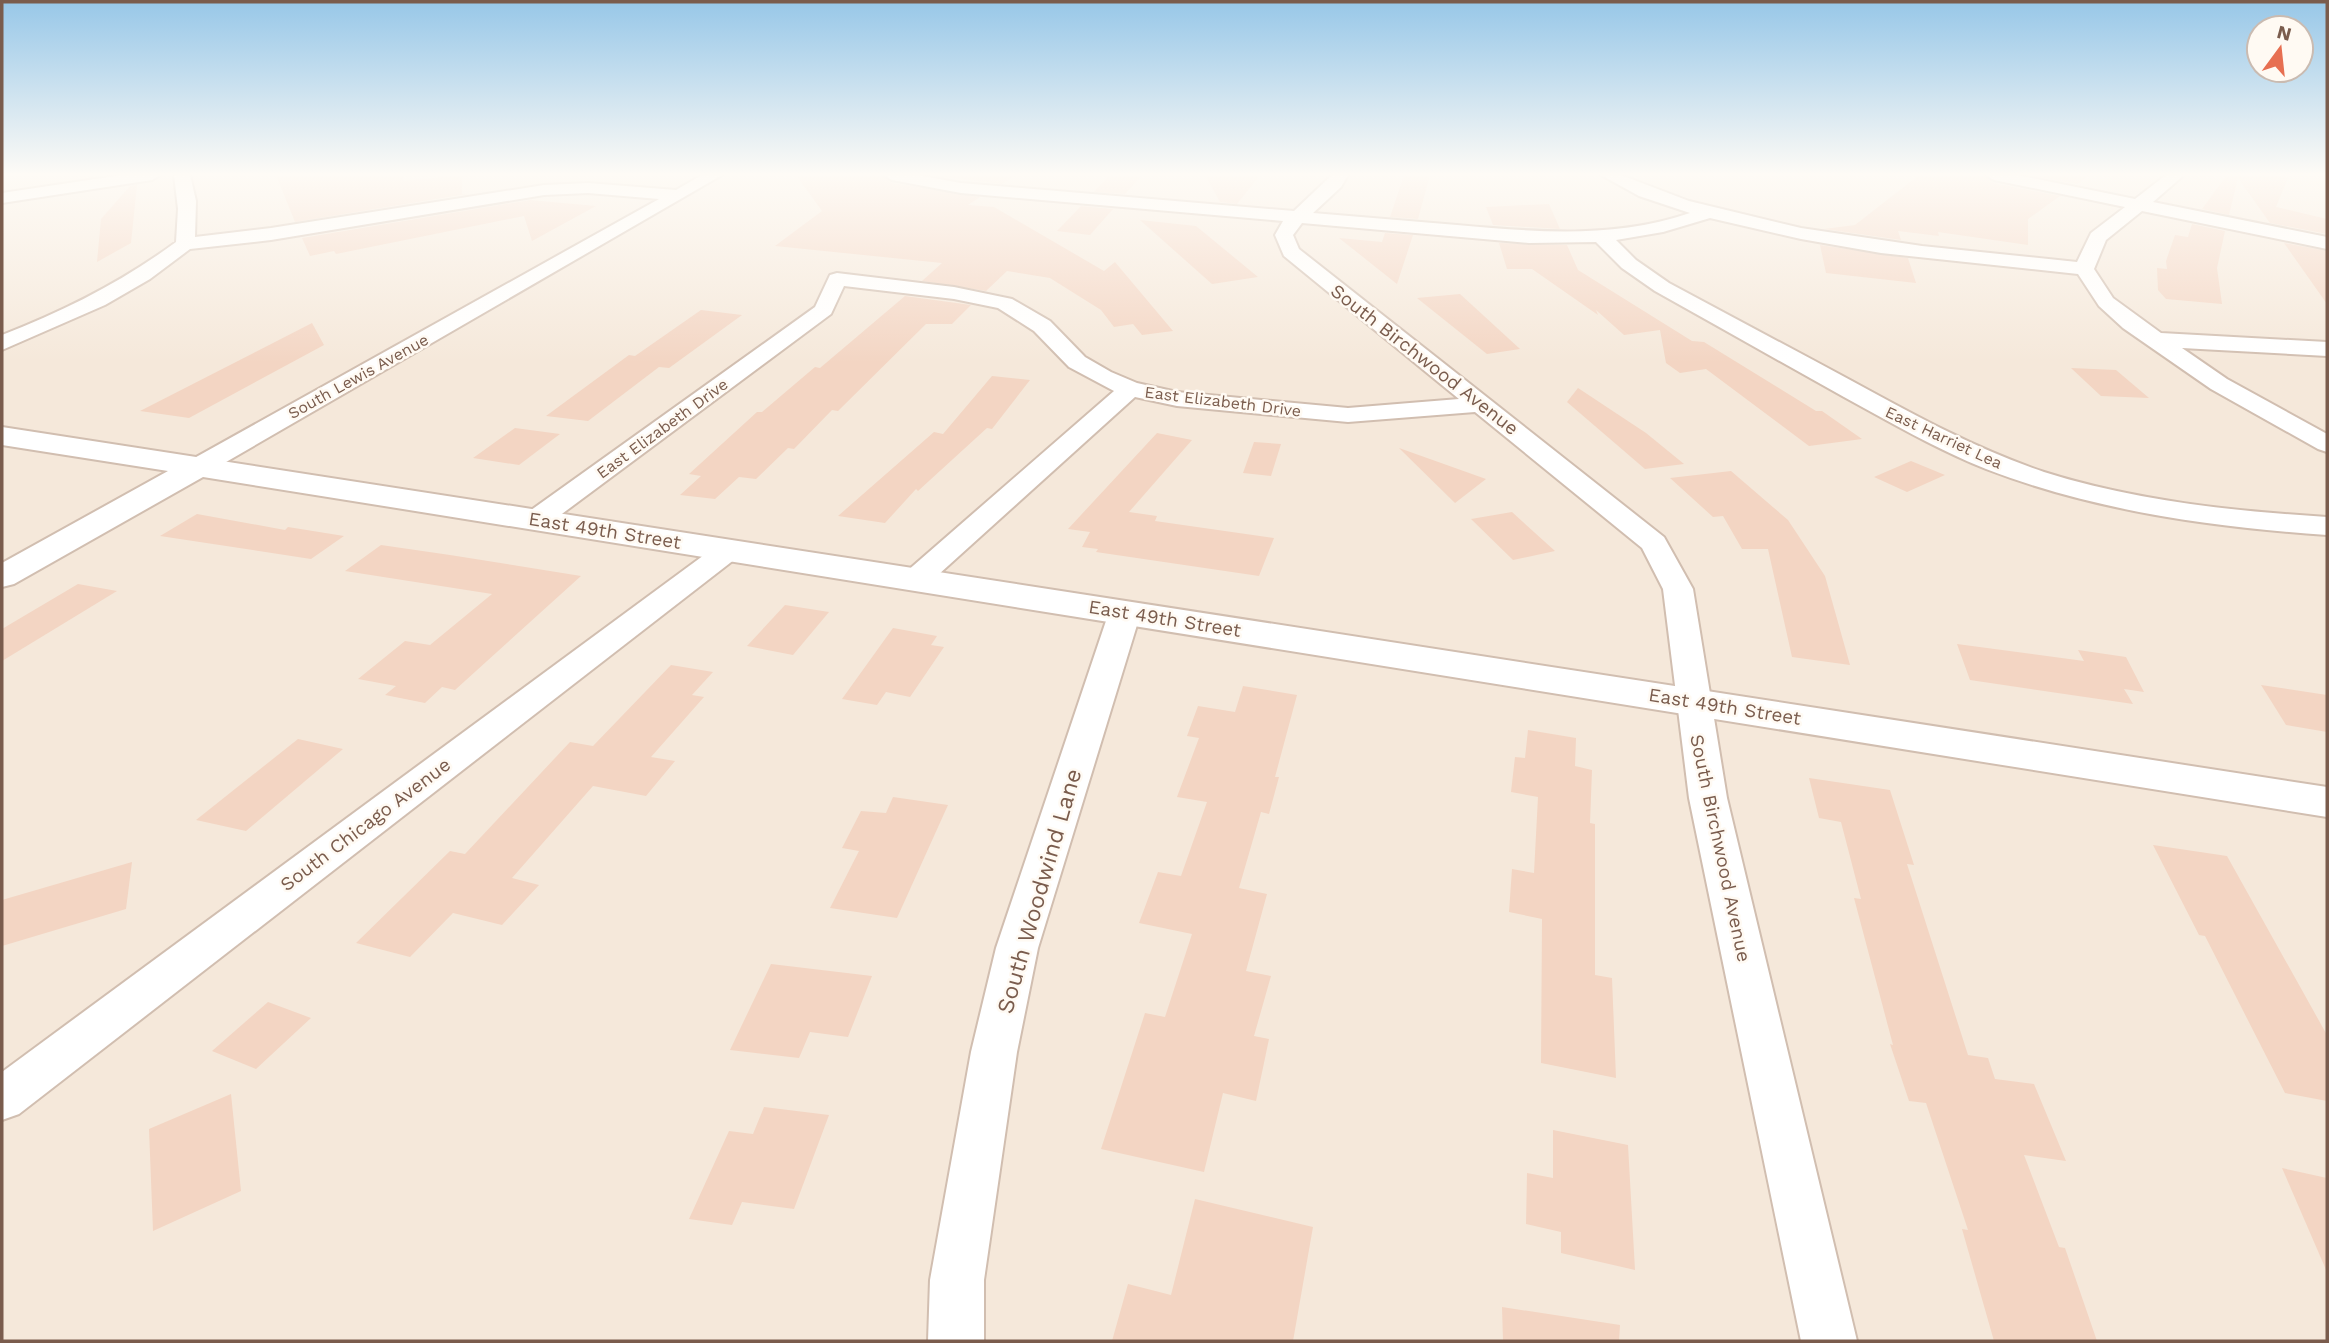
<svg xmlns="http://www.w3.org/2000/svg" width="2329" height="1343" font-family="'Work Sans',sans-serif">
<style>
.residential{fill:#f5e8da}
.building{fill:#f3d5c3}
.lines{fill:none;stroke-linecap:round;stroke-linejoin:round}
.minor-casing{stroke:#d1beb0;stroke-width:4}
.tertiary-casing{stroke:#d1beb0;stroke-width:4}
.minor{fill:#fff;fill-rule:evenodd}
.tertiary{fill:#fff;fill-rule:evenodd}
.labels{text-anchor:middle;stroke-width:5;stroke-linejoin:round;paint-order:stroke}
.far-street-label{font-size:16px;fill:#7a5c4d;stroke:#fffaf3}
.street-label{font-size:19px;fill:#7a5c4d;stroke:#fffaf3}
.near-street-label{font-size:23px;fill:#7a5c4d;stroke:#fffaf3}
</style>
<rect width="100%" height="100%" fill="#fdf6ec"/>
<rect class="residential" x="2" y="175" width="2325" height="1166"/>
<g class="building">
<path d="M 276,175 L 403,175 L 404,181 L 462,175 L 462,194 L 467,194 L 295,222 Z"/>
<path d="M 796,175 L 882,175 L 892,183 L 980,197 L 968,205 L 994,207 L 1104,271 L 1115,262 L 1173,331 L 1142,335 L 1133,324 L 1114,327 L 1101,310 L 1050,278 L 1007,271 L 986,291 L 922,281 L 942,263 L 775,246 L 822,211 Z"/>
<path d="M 929,175 L 1016,175 L 1002,184 Z"/>
<path d="M 1110,175 L 1142,175 L 1125,194 L 1094,192 Z"/>
<path d="M 1205,175 L 1260,175 L 1237,204 L 1220,202 Z"/>
<path d="M 1404,175 L 1430,175 L 1418,219 L 1390,217 Z"/>
<path d="M 1919,175 L 1984,175 L 1993,183 L 2060,196 L 2028,219 L 2028,245 L 1938,232 L 1939,236 L 1898,231 L 1901,240 L 1824,229 L 1855,225 Z"/>
<path d="M 2028,175 L 2090,175 L 2077,184 Z"/>
<path d="M 2227,175 L 2268,175 L 2288,178 L 2276,207 L 2327,219 L 2327,234 L 2270,223 L 2238,178 L 2229,215 L 2202,209 Z"/>
<path d="M 137,185 L 131,243 L 97,262 L 101,219 L 130,186 Z"/>
<path d="M 530,200 L 596,206 L 532,241 L 524,216 L 336,254 L 334,251 L 310,256 L 302,238 Z"/>
<path d="M 1549,204 L 1560,229 L 1493,225 L 1486,207 Z"/>
<path d="M 1081,206 L 1113,209 L 1090,235 L 1057,231 Z"/>
<path d="M 1140,220 L 1196,226 L 1258,277 L 1212,284 Z"/>
<path d="M 2192,224 L 2225,231 L 2217,268 L 2222,304 L 2166,299 L 2158,290 L 2157,268 L 2167,269 L 2166,261 L 2175,235 L 2188,237 Z"/>
<path d="M 1385,233 L 1413,235 L 1397,284 L 1339,238 L 1382,242 Z"/>
<path d="M 1499,243 L 1567,245 L 1578,270 L 1692,341 L 1704,342 L 1816,411 L 1822,411 L 1862,439 L 1809,446 L 1706,369 L 1680,373 L 1666,363 L 1660,330 L 1624,335 L 1596,310 L 1598,315 L 1532,269 L 1507,269 Z"/>
<path d="M 2284,243 L 2327,251 L 2327,304 Z"/>
<path d="M 1820,245 L 1908,258 L 1916,283 L 1826,273 Z"/>
<path d="M 1460,294 L 1520,349 L 1487,354 L 1417,298 Z"/>
<path d="M 905,296 L 971,305 L 952,324 L 926,324 L 838,411 L 832,410 L 794,449 L 788,448 L 756,479 L 739,477 L 715,499 L 680,495 L 701,476 L 689,474 L 757,412 L 762,412 L 815,367 L 820,368 Z"/>
<path d="M 701,310 L 742,315 L 669,368 L 659,367 L 588,421 L 546,416 L 629,355 L 635,356 Z"/>
<path d="M 312,323 L 324,345 L 189,418 L 140,411 Z"/>
<path d="M 2071,368 L 2116,370 L 2149,398 L 2101,396 Z"/>
<path d="M 992,376 L 1030,380 L 992,429 L 987,428 L 918,491 L 916,489 L 885,523 L 838,516 L 934,432 L 943,434 Z"/>
<path d="M 1578,388 L 1646,433 L 1684,464 L 1645,469 L 1567,402 Z"/>
<path d="M 515,428 L 560,434 L 519,465 L 473,458 Z"/>
<path d="M 1157,433 L 1192,440 L 1129,512 L 1157,516 L 1155,521 L 1274,538 L 1259,576 L 1096,552 L 1098,549 L 1082,547 L 1090,532 L 1068,529 Z"/>
<path d="M 1254,442 L 1281,444 L 1271,476 L 1243,473 Z"/>
<path d="M 1399,448 L 1486,479 L 1455,503 Z"/>
<path d="M 1911,461 L 1945,475 L 1907,492 L 1874,477 Z"/>
<path d="M 1731,471 L 1788,520 L 1825,576 L 1850,665 L 1792,657 L 1768,549 L 1742,549 L 1723,516 L 1713,517 L 1670,478 Z"/>
<path d="M 1512,512 L 1555,551 L 1513,560 L 1471,519 Z"/>
<path d="M 197,514 L 285,530 L 288,527 L 344,536 L 311,559 L 160,536 Z"/>
<path d="M 381,545 L 450,555 L 581,576 L 455,690 L 442,687 L 425,703 L 385,695 L 396,686 L 358,679 L 405,641 L 430,645 L 492,594 L 345,571 Z"/>
<path d="M 78,584 L 117,591 L 2,661 L 2,629 Z"/>
<path d="M 785,605 L 829,612 L 793,655 L 747,646 Z"/>
<path d="M 893,628 L 937,636 L 931,645 L 944,647 L 910,697 L 886,692 L 877,705 L 842,699 Z"/>
<path d="M 1957,644 L 2084,661 L 2078,650 L 2126,657 L 2144,692 L 2124,689 L 2133,704 L 1970,680 Z"/>
<path d="M 671,665 L 713,672 L 692,695 L 704,697 L 651,757 L 675,761 L 646,796 L 593,786 L 512,878 L 539,885 L 502,925 L 453,913 L 410,957 L 356,943 L 450,851 L 465,854 L 570,742 L 593,746 Z"/>
<path d="M 2261,685 L 2327,695 L 2327,732 L 2286,725 Z"/>
<path d="M 1243,686 L 1297,695 L 1275,777 L 1279,777 L 1269,814 L 1261,812 L 1239,888 L 1267,894 L 1246,971 L 1271,976 L 1254,1036 L 1269,1039 L 1256,1101 L 1223,1093 L 1204,1172 L 1101,1149 L 1145,1013 L 1165,1017 L 1192,934 L 1139,923 L 1158,872 L 1181,876 L 1207,802 L 1177,797 L 1199,738 L 1187,736 L 1198,706 L 1235,712 Z"/>
<path d="M 1528,730 L 1576,738 L 1575,766 L 1592,770 L 1590,823 L 1595,824 L 1595,975 L 1612,978 L 1616,1078 L 1541,1063 L 1542,919 L 1509,912 L 1512,869 L 1534,873 L 1538,797 L 1511,792 L 1515,757 L 1525,758 Z"/>
<path d="M 298,739 L 343,749 L 246,831 L 196,820 Z"/>
<path d="M 1809,778 L 1890,790 L 1914,865 L 1907,864 L 1968,1055 L 1988,1058 L 1995,1079 L 2034,1084 L 2066,1161 L 2024,1155 L 2059,1247 L 2065,1248 L 2097,1341 L 1994,1341 L 1962,1229 L 1968,1230 L 1926,1103 L 1909,1101 L 1890,1044 L 1893,1045 L 1854,898 L 1861,899 L 1841,822 L 1819,818 Z"/>
<path d="M 893,797 L 948,805 L 897,918 L 830,908 L 859,851 L 842,848 L 861,811 L 886,813 Z"/>
<path d="M 2153,845 L 2227,856 L 2327,1035 L 2327,1101 L 2285,1093 L 2205,936 L 2199,935 Z"/>
<path d="M 132,862 L 126,909 L 2,946 L 2,900 Z"/>
<path d="M 771,964 L 872,976 L 848,1037 L 810,1032 L 799,1058 L 730,1050 Z"/>
<path d="M 268,1002 L 311,1018 L 256,1069 L 212,1051 Z"/>
<path d="M 231,1094 L 241,1191 L 153,1231 L 149,1129 Z"/>
<path d="M 764,1107 L 829,1115 L 794,1209 L 742,1202 L 732,1225 L 689,1219 L 729,1131 L 753,1134 Z"/>
<path d="M 1553,1130 L 1628,1145 L 1635,1270 L 1561,1253 L 1561,1232 L 1526,1224 L 1527,1173 L 1553,1178 Z"/>
<path d="M 2282,1168 L 2327,1178 L 2327,1272 Z"/>
<path d="M 1195,1199 L 1313,1227 L 1293,1341 L 1112,1341 L 1128,1284 L 1171,1295 Z"/>
<path d="M 1502,1307 L 1620,1325 L 1619,1341 L 1503,1341 Z"/>
</g>
<g class="lines">
<defs>
<g id="minor">
<path d="M 122,175 L 160,175 L 152,180 L 2,203 L 2,193 Z"/>
<path d="M 174,175 L 190,175 L 196,201 L 195,237 L 271,228 L 544,185 L 588,183 L 676,190 L 702,175 L 722,175 L 207,473 L 198,475 L 189,473 L 185,467 L 189,461 L 659,199 L 588,193 L 544,195 L 271,240 L 190,249 L 150,279 L 105,305 L 2,350 L 2,335 C 64,311 122,282 176,242 L 178,209 Z"/>
<path d="M 884,175 L 917,175 L 961,183 L 1294,211 L 1332,175 L 1348,175 L 1341,187 L 1313,213 C 1361,217 1409,221 1457,225 C 1535,232 1615,239 1690,213 L 1639,196 L 1601,175 L 1621,175 L 1689,201 L 1801,228 L 1922,246 L 2077,262 L 2091,233 L 2125,207 L 1994,180 L 1986,175 L 2017,175 L 2135,199 L 2166,175 L 2184,175 L 2153,202 L 2327,237 L 2327,249 L 2142,211 L 2106,240 L 2094,269 L 2113,298 L 2161,333 L 2327,342 L 2327,356 L 2182,348 L 2227,379 L 2327,434 L 2327,452 L 2318,449 L 2211,389 L 2123,328 L 2099,306 L 2078,274 L 1881,253 L 1801,239 L 1710,218 L 1663,232 L 1616,240 L 1636,260 L 1669,283 C 1730,316 1791,348 1852,381 C 1914,415 1976,449 2044,472 C 2136,501 2232,511 2327,517 L 2327,535 C 2211,527 2095,511 1986,469 C 1936,449 1890,422 1844,397 C 1781,362 1718,326 1655,291 L 1622,268 L 1596,242 L 1529,243 L 1302,223 L 1293,235 L 1299,249 L 1664,537 L 1693,589 L 1727,798 L 1857,1341 L 1801,1341 L 1689,798 L 1663,589 L 1642,548 L 1475,412 L 1348,422 L 1177,406 L 1135,397 L 928,584 L 917,587 L 906,584 L 902,578 L 906,572 L 1114,391 L 1069,367 L 1034,331 L 998,308 L 954,299 L 844,286 L 831,314 L 547,525 L 537,527 L 527,525 L 523,519 L 527,513 L 815,307 L 830,275 L 837,273 L 954,287 L 1012,299 L 1050,321 L 1085,357 L 1111,372 L 1137,383 L 1177,392 L 1348,408 L 1459,399 L 1284,256 L 1275,235 L 1283,221 L 961,193 L 892,180 Z"/>
<path d="M 729,541 L 739,544 L 744,550 L 739,556 L 19,1114 L 2,1120 L 2,1072 L 719,544 Z"/>
<path d="M 1125,603 L 1136,605 L 1141,612 L 1038,948 L 1017,1052 L 984,1280 L 984,1341 L 928,1341 L 930,1280 L 971,1052 L 996,948 L 1109,612 L 1114,605 Z"/>
</g>
<path id="tertiary" d="M 2,427 L 2327,787 L 2327,817 L 203,477 L 14,584 L 2,587 L 2,563 L 168,471 L 2,445 Z"/>
</defs>
<use href="#minor" class="minor-casing"/>
<use href="#tertiary" class="tertiary-casing"/>
<use href="#minor" class="minor"/>
<use href="#tertiary" class="tertiary"/>
</g>
<linearGradient id="sky" x2="0" y2="1"><stop stop-color="#97c7e8"/><stop offset="0.48" stop-color="#fefbf6"/><stop offset="1" stop-color="#fefbf6" stop-opacity="0"/></linearGradient>
<rect width="2329" height="363" fill="url(#sky)"/>
<g class="labels">
<g class="far-street-label">
<text transform="translate(358 376) rotate(-29)" y="6">South Lewis Avenue</text>
<text transform="translate(1223 401) rotate(7)" y="6">East Elizabeth Drive</text>
<text transform="translate(662 428) rotate(-36)" y="6">East Elizabeth Drive</text>
<text transform="translate(1944 437) rotate(25)" y="6">East Harriet Lea</text>
</g>
<g class="street-label">
<text transform="translate(1425 359) rotate(38)" y="7">South Birchwood Avenue</text>
<text transform="translate(605 530) rotate(9)" y="7">East 49th Street</text>
<text transform="translate(1165 618) rotate(9)" y="7">East 49th Street</text>
<text transform="translate(1725 706) rotate(9)" y="7">East 49th Street</text>
<text transform="translate(365 824) rotate(-37)" y="7">South Chicago Avenue</text>
<text transform="translate(1721 848) rotate(78)" y="7">South Birchwood Avenue</text>
</g>
<g class="near-street-label">
<text transform="translate(1039 891) rotate(-74)" y="8">South Woodwind Lane</text>
</g>
</g>
<rect width="2329" height="1343" fill="none" stroke="#7a5c4d" stroke-width="7"/>
<g transform="translate(2280 49) rotate(15)"><circle r="33" fill="#fffaf3" stroke="#cabbb1" stroke-width="2"/>
<path d="M0-5L12 26L0 18L-12 26Z" fill="#e76f51"/>
<text y="-10" font-size="19" font-weight="bold" text-anchor="middle" fill="#7a5c4d">N</text>
</g>
</svg>
